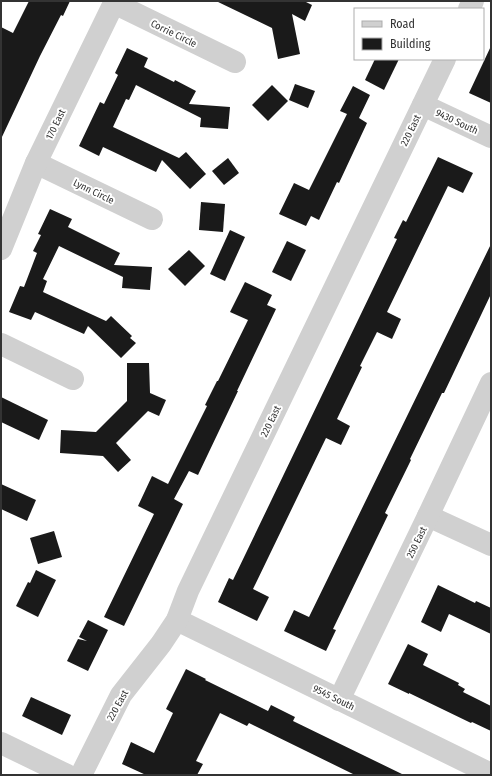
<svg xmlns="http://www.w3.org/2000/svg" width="492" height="776" font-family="'Fira Sans Condensed',sans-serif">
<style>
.building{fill:#1a1a1a}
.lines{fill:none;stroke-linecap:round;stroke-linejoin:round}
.minor{stroke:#d0d0d0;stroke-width:22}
.labels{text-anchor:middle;stroke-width:4;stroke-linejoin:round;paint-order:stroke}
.street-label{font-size:10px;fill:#333;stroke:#fff}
</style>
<rect width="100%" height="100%" fill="#fff"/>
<g class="building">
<path d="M 29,1 L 70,1 L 63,16 L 61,15 L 40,56 L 1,139 L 1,27 L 13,33 Z"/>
<path d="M 216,1 L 304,1 L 312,5 L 305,21 L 292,14 L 300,54 L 278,59 L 272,28 Z"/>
<path d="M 491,46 L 491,103 L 469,93 Z"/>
<path d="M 127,48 L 148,58 L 144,67 L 174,82 L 175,80 L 196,91 L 189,104 L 230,107 L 228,129 L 200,127 L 201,118 L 136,85 L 129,100 L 126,99 L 113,127 L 179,158 L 186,152 L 206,174 L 190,189 L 162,160 L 156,172 L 103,147 L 99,156 L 79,146 L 100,102 L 104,104 L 118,75 L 115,73 Z"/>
<path d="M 375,59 L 399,59 L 384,90 L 365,80 Z"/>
<path d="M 295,84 L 315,91 L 308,108 L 289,100 Z"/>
<path d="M 272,85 L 288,101 L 268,121 L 252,105 Z"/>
<path d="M 353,86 L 370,95 L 359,118 L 367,123 L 339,183 L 337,182 L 319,220 L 311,216 L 306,226 L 279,214 L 294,183 L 309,190 L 347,114 L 340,111 Z"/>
<path d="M 438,157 L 473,173 L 463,193 L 448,186 L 387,312 L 401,319 L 392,339 L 377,332 L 360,366 L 362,367 L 337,419 L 350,426 L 341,445 L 326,438 L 253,589 L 269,597 L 257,621 L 218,602 L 229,578 L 233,580 L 397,239 L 394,238 L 403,220 L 406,222 Z"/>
<path d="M 228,158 L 239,173 L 224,185 L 212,171 Z"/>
<path d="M 201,202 L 225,204 L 223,232 L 199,230 Z"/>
<path d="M 50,209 L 72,219 L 68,227 L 120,253 L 114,265 L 152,267 L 150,290 L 122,288 L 123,277 L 59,246 L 43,279 L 47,281 L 43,292 L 106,321 L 111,316 L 132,336 L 130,338 L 136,343 L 121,358 L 88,326 L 84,334 L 35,312 L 31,320 L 9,312 L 20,286 L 24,287 L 37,253 L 33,251 L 41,235 L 38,234 Z"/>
<path d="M 230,230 L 245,237 L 225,281 L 210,274 Z"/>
<path d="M 287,241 L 306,250 L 291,281 L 272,272 Z"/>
<path d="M 491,244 L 491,294 L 444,393 L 442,393 L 410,459 L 411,460 L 385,513 L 388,515 L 333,629 L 336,630 L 326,651 L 284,631 L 294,610 L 309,617 Z"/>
<path d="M 189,250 L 205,266 L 185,286 L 168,269 Z"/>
<path d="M 245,282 L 272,295 L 267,305 L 276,309 L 237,391 L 238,391 L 198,475 L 189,471 L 174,499 L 183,504 L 124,626 L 104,617 L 154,514 L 138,506 L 152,476 L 168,484 L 207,406 L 205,405 L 217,381 L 218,381 L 248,320 L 230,312 Z"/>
<path d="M 127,363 L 149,363 L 150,393 L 166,400 L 159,416 L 148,411 L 116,443 L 131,460 L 118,472 L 103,456 L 60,453 L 61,430 L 96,432 L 127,401 Z"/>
<path d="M 1,397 L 48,420 L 39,440 L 1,422 Z"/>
<path d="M 1,484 L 36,500 L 27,521 L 1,509 Z"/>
<path d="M 54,531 L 62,557 L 38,564 L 30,538 Z"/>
<path d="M 36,570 L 56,580 L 38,617 L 16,606 L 28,582 L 30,583 Z"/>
<path d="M 438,585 L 475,603 L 476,601 L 491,608 L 491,634 L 449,614 L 441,632 L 421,622 Z"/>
<path d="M 88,620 L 108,630 L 88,671 L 67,661 L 78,639 L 87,641 L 79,637 Z"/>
<path d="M 408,644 L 428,654 L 423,665 L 459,683 L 458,685 L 465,689 L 463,692 L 491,706 L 491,731 L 472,722 L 471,723 L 409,693 L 409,694 L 388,684 Z"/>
<path d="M 186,669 L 206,679 L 205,680 L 268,711 L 271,705 L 295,717 L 293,721 L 404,775 L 355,775 L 249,723 L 247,726 L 220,713 L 196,761 L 203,764 L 197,775 L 146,775 L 122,764 L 131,742 L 154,753 L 173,713 L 166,709 Z"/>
<path d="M 31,697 L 71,715 L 62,735 L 22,716 Z"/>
</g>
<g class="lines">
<g class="minor">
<path d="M 114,3 L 235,62"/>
<path d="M 469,9 L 473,1"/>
<path d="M 423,105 L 491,137"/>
<path d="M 36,163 L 152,219"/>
<path d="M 1,249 L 36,163 L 115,1"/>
<path d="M 1,344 L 73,379"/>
<path d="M 428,516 L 491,545"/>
<path d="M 177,620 L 491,774"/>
<path d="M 339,700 L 428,516 L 491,383"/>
<path d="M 1,743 L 67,775"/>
<path d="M 81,775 L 121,695 L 161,644 L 177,620 L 188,591 L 445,59"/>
</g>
</g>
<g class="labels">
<g class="street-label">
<text transform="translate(174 33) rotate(26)" y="4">Corrie Circle</text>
<text transform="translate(457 121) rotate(25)" y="4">9430 South</text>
<text transform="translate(55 124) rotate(-64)" y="4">170 East</text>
<text transform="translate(410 130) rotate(-64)" y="4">220 East</text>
<text transform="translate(94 191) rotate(26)" y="4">Lynn Circle</text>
<text transform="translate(270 421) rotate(-64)" y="4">220 East</text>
<text transform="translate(416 542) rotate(-64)" y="4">250 East</text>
<text transform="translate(334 697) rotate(26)" y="4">9545 South</text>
<text transform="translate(117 705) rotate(-61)" y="4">220 East</text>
</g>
</g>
<rect width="492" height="776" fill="none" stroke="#333333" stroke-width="4"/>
<rect x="354" y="8" width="130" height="52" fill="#ffffff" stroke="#adadad"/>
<rect x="362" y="21" width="20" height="6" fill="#d0d0d0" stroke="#adadad"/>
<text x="390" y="28" font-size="12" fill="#333333">Road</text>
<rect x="362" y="38" width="20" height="12" fill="#1a1a1a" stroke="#adadad"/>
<text x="390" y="48" font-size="12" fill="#333333">Building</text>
</svg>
